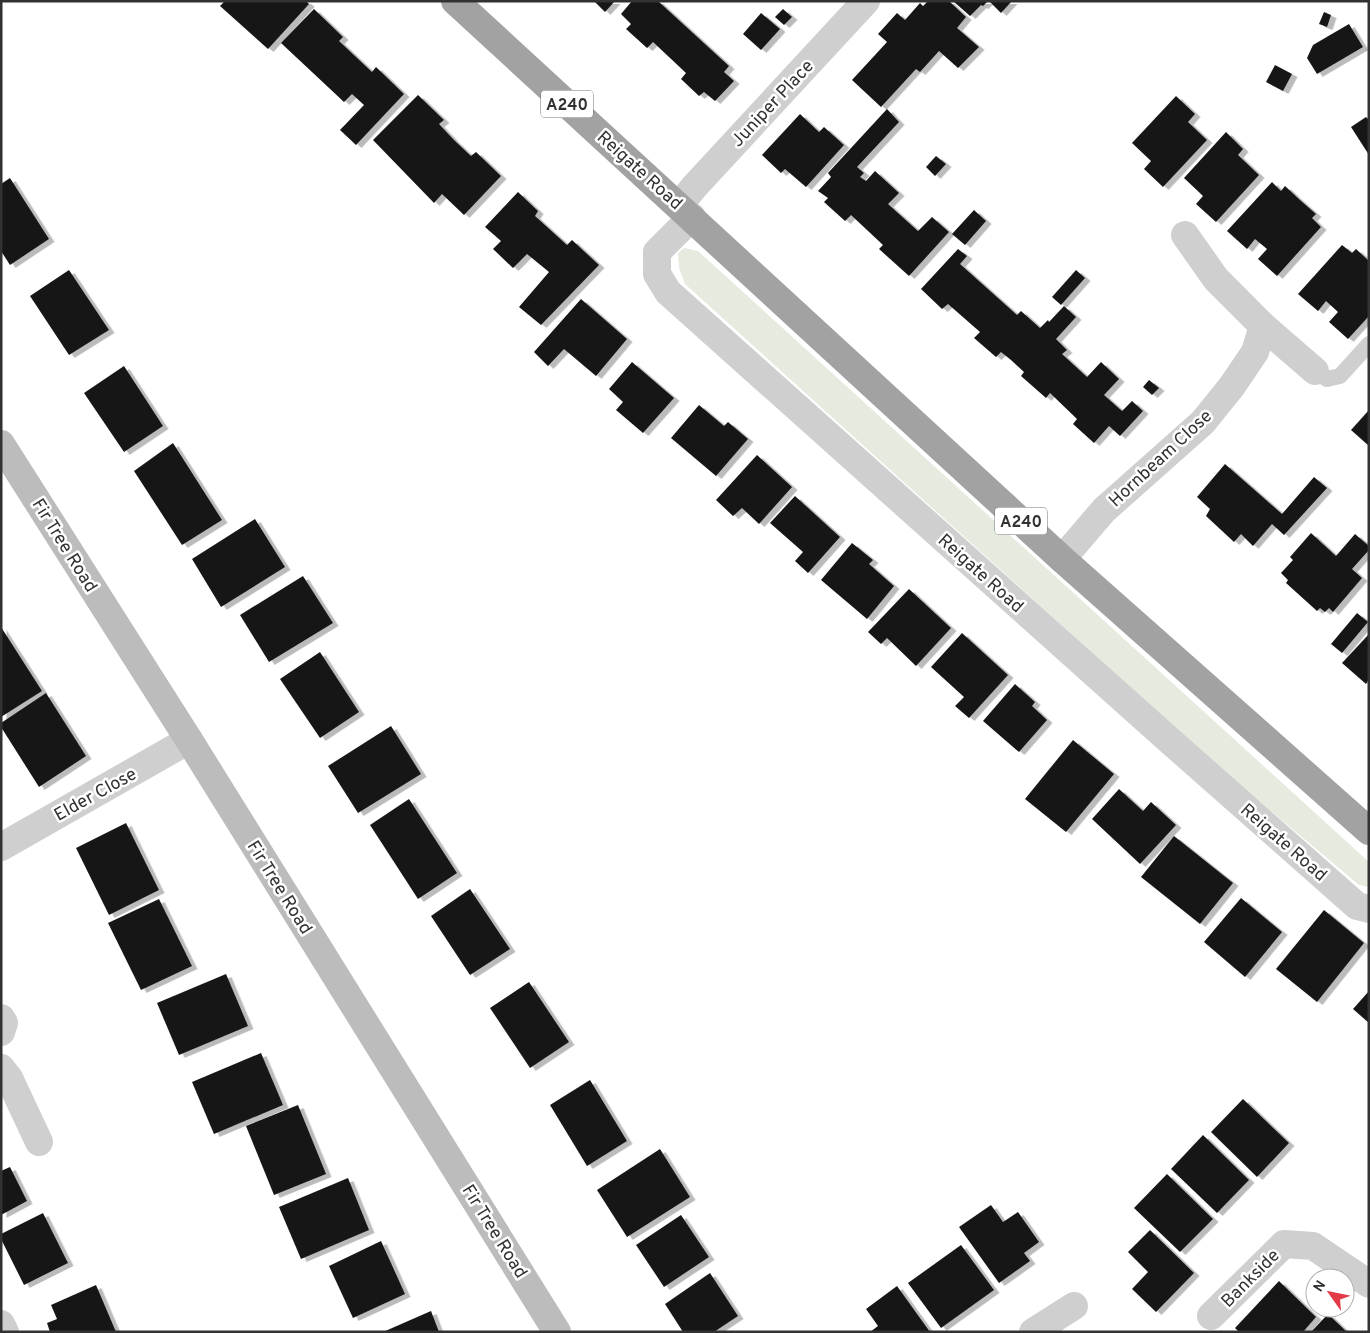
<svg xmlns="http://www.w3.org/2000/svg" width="1370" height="1333" font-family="Overpass,sans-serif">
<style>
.green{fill:#e5ebde}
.building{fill:#191919;filter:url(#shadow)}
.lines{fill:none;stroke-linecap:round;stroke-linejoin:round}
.service{stroke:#cfcfcf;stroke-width:16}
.minor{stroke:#cfcfcf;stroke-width:28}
.secondary{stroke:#bcbcbc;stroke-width:28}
.trunk{stroke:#a2a2a2;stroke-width:28}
.labels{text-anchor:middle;stroke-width:5;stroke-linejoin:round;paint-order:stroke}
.shield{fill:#fff;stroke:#707070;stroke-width:1}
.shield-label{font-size:16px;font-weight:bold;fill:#323232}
.street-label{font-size:18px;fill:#323232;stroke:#fff}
</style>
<defs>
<filter id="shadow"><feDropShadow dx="5.5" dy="3" stdDeviation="0" flood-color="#0004"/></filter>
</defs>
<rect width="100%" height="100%" fill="#fff"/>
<path class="green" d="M 684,248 L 698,251 L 1369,862 L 1369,887 L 1359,885 L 1215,764 L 685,284 L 679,268 L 678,253 Z"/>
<g class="building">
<path d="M 225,1 L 306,1 L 309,4 L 268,49 L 220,6 Z"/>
<path d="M 594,1 L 615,1 L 605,12 Z"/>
<path d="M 632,1 L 658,1 L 729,66 L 724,72 L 734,81 L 715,101 L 704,92 L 699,96 L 681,79 L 686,73 L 653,42 L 647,48 L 626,29 L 631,24 L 621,14 Z"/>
<path d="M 928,1 L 949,1 L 966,17 L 957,28 L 979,47 L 958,68 L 939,51 L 920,72 L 916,69 L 881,107 L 852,80 L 887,42 L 878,34 L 897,13 L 905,20 L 920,3 L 923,6 Z"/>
<path d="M 953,1 L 988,1 L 983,6 L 981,5 L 970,16 Z"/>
<path d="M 989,1 L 1012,1 L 1001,13 Z"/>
<path d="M 314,9 L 343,37 L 339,41 L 372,72 L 376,67 L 404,94 L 356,145 L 340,130 L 364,105 L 352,94 L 344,102 L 281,43 Z"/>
<path d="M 783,9 L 792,17 L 784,25 L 775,17 Z"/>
<path d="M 1324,12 L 1331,15 L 1327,27 L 1319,24 Z"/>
<path d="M 761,13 L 780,29 L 761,50 L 743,34 Z"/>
<path d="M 1349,24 L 1363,47 L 1317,74 L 1307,58 L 1313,45 Z"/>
<path d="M 1275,65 L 1292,74 L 1283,91 L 1266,82 Z"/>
<path d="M 418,95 L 444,120 L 439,124 L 454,140 L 471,156 L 476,152 L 501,176 L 464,215 L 442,194 L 434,203 L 373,140 Z"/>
<path d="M 1176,96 L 1195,114 L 1188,122 L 1207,140 L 1163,187 L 1144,169 L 1151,161 L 1132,143 Z"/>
<path d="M 887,109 L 899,122 L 857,167 L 864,173 L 860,177 L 866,181 L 875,171 L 899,193 L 888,204 L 918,231 L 932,217 L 949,232 L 909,276 L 879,249 L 883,245 L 851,215 L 845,221 L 824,202 L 828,198 L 818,191 L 831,177 L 828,173 Z"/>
<path d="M 800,114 L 819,132 L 824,127 L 844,145 L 806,187 L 785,169 L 781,173 L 762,155 Z"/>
<path d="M 1366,117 L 1369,120 L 1369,155 L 1351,127 Z"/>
<path d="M 1226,132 L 1243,149 L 1238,155 L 1259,175 L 1216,222 L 1196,204 L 1203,196 L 1184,178 Z"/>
<path d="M 936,156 L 946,164 L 935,176 L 926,167 Z"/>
<path d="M 10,178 L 49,239 L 10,265 L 1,251 L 1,184 Z"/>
<path d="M 1272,182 L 1281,191 L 1285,186 L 1300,200 L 1316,214 L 1312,218 L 1321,227 L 1277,276 L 1258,259 L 1267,249 L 1255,239 L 1247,249 L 1227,231 Z"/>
<path d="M 518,192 L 538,211 L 535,216 L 567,245 L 572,240 L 599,265 L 541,325 L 519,307 L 549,272 L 527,254 L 513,268 L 493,249 L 501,241 L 485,227 Z"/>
<path d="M 974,210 L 986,221 L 965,245 L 952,234 Z"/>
<path d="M 1342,245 L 1352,253 L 1356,249 L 1369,261 L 1369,316 L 1348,339 L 1329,322 L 1338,312 L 1326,301 L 1318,311 L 1298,294 Z"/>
<path d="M 958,249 L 967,256 L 960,264 L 1017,315 L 1021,311 L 1040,328 L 1048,320 L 1049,322 L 1064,306 L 1076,317 L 1056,339 L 1067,350 L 1062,354 L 1087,377 L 1101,362 L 1119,379 L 1104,395 L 1122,411 L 1132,401 L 1143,411 L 1120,436 L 1109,426 L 1094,443 L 1073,424 L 1077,419 L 1050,393 L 1046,398 L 1021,376 L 1024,372 L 1011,360 L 1001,352 L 996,357 L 974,338 L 980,332 L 948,304 L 942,309 L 921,289 Z"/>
<path d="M 69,270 L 109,330 L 69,355 L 30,296 Z"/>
<path d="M 1076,270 L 1085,278 L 1061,305 L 1052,297 Z"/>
<path d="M 581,299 L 627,339 L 596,376 L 564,349 L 548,366 L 534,352 Z"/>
<path d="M 632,362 L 674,398 L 643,433 L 616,410 L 623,402 L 609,389 Z"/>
<path d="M 124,366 L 163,426 L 124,452 L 84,393 Z"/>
<path d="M 1149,380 L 1159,388 L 1152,395 L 1143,387 Z"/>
<path d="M 699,405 L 724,426 L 728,422 L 748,439 L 716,476 L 671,438 Z"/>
<path d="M 1369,410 L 1369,446 L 1351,430 Z"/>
<path d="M 173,443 L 222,520 L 182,545 L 134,471 Z"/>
<path d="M 757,455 L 792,487 L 759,524 L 742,508 L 733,516 L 716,500 Z"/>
<path d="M 1225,464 L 1282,514 L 1314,477 L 1327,488 L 1284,535 L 1272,524 L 1253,546 L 1241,534 L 1234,542 L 1206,516 L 1210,509 L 1197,497 Z"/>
<path d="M 795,496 L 840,537 L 808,573 L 795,561 L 803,552 L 770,523 Z"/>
<path d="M 255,519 L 285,567 L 221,607 L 192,559 Z"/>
<path d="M 1311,533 L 1336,556 L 1355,534 L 1369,546 L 1369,550 L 1352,569 L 1362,578 L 1333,612 L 1329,608 L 1325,612 L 1320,608 L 1317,611 L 1286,583 L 1288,580 L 1281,573 L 1293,560 L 1290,557 Z"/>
<path d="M 852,543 L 873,560 L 869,564 L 894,586 L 867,619 L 821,580 Z"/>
<path d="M 303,576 L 333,623 L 269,662 L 240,615 Z"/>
<path d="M 909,589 L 951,628 L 916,666 L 887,638 L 881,644 L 868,632 Z"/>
<path d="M 1357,613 L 1368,622 L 1342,653 L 1331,644 Z"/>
<path d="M 1,627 L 42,691 L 1,717 Z"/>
<path d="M 962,633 L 1008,675 L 969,718 L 955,706 L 964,697 L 931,667 Z"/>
<path d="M 1369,634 L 1369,679 L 1366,684 L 1342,663 Z"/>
<path d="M 320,652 L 359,712 L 320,738 L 280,679 Z"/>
<path d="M 1015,684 L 1035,702 L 1032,706 L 1047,720 L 1019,752 L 983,721 Z"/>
<path d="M 46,693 L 86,756 L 39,787 L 1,727 L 1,723 Z"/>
<path d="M 391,726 L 421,774 L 358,813 L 328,766 Z"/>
<path d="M 1073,740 L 1114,774 L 1066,832 L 1025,799 Z"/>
<path d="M 1119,789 L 1143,811 L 1151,802 L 1176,825 L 1140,864 L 1092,819 Z"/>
<path d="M 409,799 L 457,873 L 418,899 L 370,825 Z"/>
<path d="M 126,823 L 159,890 L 109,915 L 76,848 Z"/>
<path d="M 1174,836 L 1233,883 L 1200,924 L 1141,877 Z"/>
<path d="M 470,889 L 510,949 L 470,975 L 431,916 Z"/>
<path d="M 1241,898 L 1282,932 L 1245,977 L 1204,942 Z"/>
<path d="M 159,899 L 192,966 L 141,990 L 108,923 Z"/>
<path d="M 1324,910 L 1364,943 L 1317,1002 L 1276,969 Z"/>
<path d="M 226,974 L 248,1026 L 179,1055 L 157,1003 Z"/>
<path d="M 529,982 L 569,1042 L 530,1068 L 490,1008 Z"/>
<path d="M 1369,991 L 1369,1023 L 1353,1009 Z"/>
<path d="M 261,1053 L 283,1105 L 214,1134 L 192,1082 Z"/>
<path d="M 590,1080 L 627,1141 L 587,1166 L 550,1105 Z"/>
<path d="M 1243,1099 L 1289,1143 L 1257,1177 L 1211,1132 Z"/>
<path d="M 298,1105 L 326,1174 L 274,1195 L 246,1126 Z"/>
<path d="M 1203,1135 L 1249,1180 L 1217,1213 L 1171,1169 Z"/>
<path d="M 660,1149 L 690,1197 L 627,1237 L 597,1190 Z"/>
<path d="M 10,1167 L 27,1201 L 1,1215 L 1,1171 Z"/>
<path d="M 1167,1174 L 1213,1219 L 1180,1252 L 1134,1208 Z"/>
<path d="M 348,1178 L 369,1230 L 301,1259 L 279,1207 Z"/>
<path d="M 991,1205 L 1003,1222 L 1018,1212 L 1039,1242 L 1024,1253 L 1030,1261 L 999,1283 L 959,1227 Z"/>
<path d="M 43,1213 L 68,1263 L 24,1285 L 1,1239 L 1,1234 Z"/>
<path d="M 681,1215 L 709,1257 L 664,1287 L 636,1245 Z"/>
<path d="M 1150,1230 L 1194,1273 L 1156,1312 L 1132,1289 L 1148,1272 L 1128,1252 Z"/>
<path d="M 381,1241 L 405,1294 L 353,1318 L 329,1266 Z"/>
<path d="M 961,1245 L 994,1290 L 941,1328 L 908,1283 Z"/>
<path d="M 710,1273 L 738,1316 L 714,1332 L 683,1332 L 665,1304 Z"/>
<path d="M 1279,1281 L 1316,1317 L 1303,1332 L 1239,1332 L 1235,1328 Z"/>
<path d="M 96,1285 L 116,1332 L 50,1332 L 47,1323 L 57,1319 L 51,1305 Z"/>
<path d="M 897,1286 L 930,1332 L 870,1332 L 878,1326 L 866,1309 Z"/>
<path d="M 431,1311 L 439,1332 L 383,1332 Z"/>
<path d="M 1328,1314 L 1347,1332 L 1311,1332 Z"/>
</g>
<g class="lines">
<path class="service" d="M 1315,371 L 1327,379 L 1340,376 L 1369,344"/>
<g class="minor">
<path d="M 679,206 L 694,187 L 866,1"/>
<path d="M 692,217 L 657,252 L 657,274 L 668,292 L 1169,740 L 1357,906 L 1369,909"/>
<path d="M 1185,235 L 1216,279 L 1263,326 L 1315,371"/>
<path d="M 1062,559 L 1104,510 L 1203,422 L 1232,386 L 1255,352 L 1263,326"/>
<path d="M 1,847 L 189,740"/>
<path d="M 1,1018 L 4,1023 L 1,1032"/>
<path d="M 1,1068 L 9,1078 L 39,1142"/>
<path d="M 1211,1316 L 1284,1244 L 1313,1246 L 1369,1284"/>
<path d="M 1,1324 L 5,1332"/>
<path d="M 1033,1332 L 1074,1306"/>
</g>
<path class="secondary" d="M 1,444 L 189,740 L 557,1332"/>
<path class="trunk" d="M 455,1 L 1062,559 L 1369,831"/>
</g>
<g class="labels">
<g class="shield">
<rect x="541" y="90.5" width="52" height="27" rx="4"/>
<rect x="995" y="507.5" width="52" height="27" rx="4"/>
</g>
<g class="shield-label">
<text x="567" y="110">A240</text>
<text x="1021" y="527">A240</text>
</g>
<g class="street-label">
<text transform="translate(772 103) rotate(-47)" y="6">Juniper Place</text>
<text transform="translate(640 170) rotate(42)" y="6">Reigate Road</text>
<text transform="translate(1160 458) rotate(-43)" y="6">Hornbeam Close</text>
<text transform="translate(65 545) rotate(58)" y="6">Fir Tree Road</text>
<text transform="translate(981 573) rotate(42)" y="6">Reigate Road</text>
<text transform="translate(95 794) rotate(-29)" y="6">Elder Close</text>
<text transform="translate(1284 842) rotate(41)" y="6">Reigate Road</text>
<text transform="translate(280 887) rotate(58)" y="6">Fir Tree Road</text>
<text transform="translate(495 1231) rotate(58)" y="6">Fir Tree Road</text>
<text transform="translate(1250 1278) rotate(-45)" y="6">Bankside</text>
</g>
</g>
<rect width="1370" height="1333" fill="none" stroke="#323232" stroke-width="5"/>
<g transform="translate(1330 1293) rotate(303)"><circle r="24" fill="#ffffff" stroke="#adadad"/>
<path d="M0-4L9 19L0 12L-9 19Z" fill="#e33a47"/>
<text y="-8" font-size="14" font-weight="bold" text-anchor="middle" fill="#323232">N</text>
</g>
</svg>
